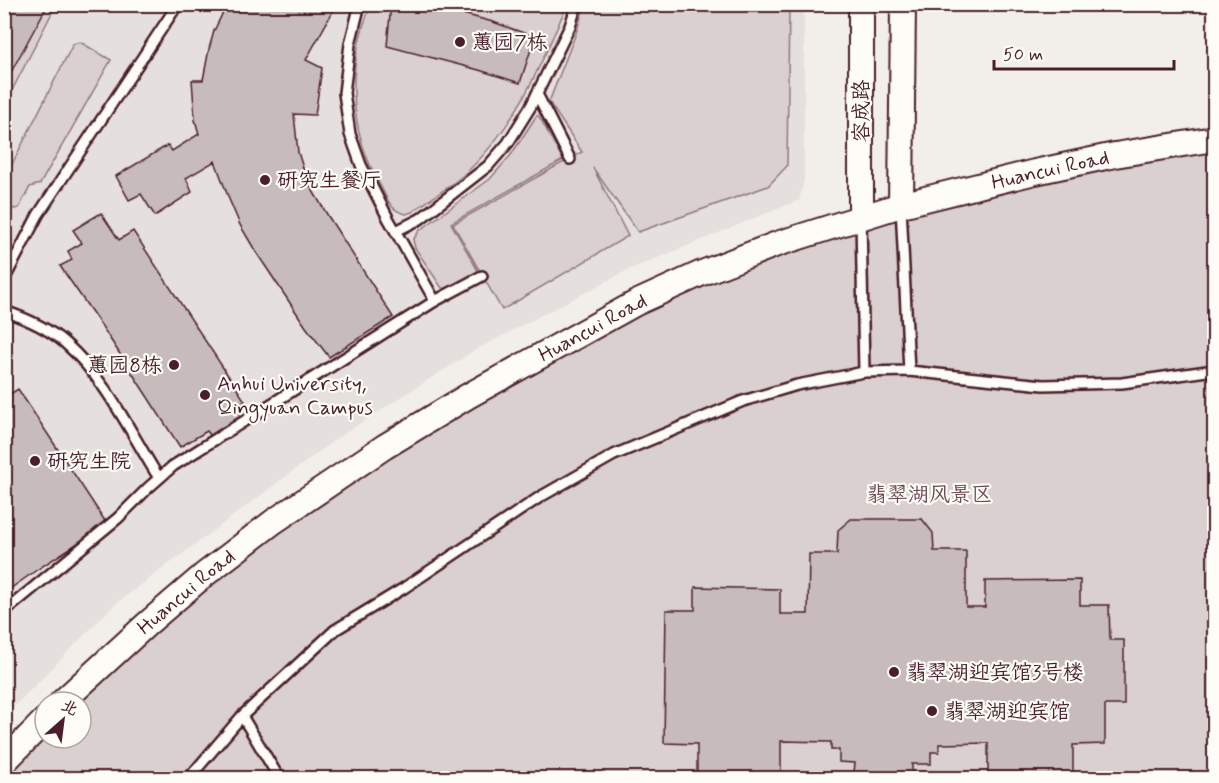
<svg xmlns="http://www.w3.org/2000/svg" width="1219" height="783" font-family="Mynerve,'LXGW WenKai TC',sans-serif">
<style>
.built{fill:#e5dfdd}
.green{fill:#d9d0cf;stroke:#92787d;stroke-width:1.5}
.building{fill:#c8bbbb;stroke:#4a1f2b;stroke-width:1.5}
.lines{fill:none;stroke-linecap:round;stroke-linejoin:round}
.service-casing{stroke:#4a1f2b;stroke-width:14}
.tertiary-casing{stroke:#4a1f2b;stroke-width:28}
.service{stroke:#fdfcf7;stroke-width:9}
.tertiary{stroke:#fdfcf7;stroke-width:24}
.poi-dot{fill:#4a1f2b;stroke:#fdfcf7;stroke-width:2}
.labels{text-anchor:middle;stroke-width:4.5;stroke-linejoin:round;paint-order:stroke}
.poi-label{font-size:21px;fill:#4a1f2b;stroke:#fdfcf7;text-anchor:start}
.street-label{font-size:21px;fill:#4a1f2b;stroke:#fdfcf7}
.park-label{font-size:21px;fill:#6e4b54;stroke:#fdfcf7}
</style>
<rect width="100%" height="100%" fill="#f2efeb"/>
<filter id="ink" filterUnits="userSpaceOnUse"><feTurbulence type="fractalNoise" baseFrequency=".0167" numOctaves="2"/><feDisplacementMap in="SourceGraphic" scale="12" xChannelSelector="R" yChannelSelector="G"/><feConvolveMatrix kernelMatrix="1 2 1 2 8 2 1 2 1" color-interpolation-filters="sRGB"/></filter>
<g filter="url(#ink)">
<path class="built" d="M 5,5 L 804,5 L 804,181 L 799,200 L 628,270 L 475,350 L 336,439 L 114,605 L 5,716 Z"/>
<g class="green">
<path d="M 5,5 L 56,5 L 5,104 Z"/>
<path d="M 371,5 L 567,5 C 540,66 518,123 468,171 C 452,186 430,199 412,212 L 406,214 C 389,210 388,199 380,185 C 348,129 346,64 371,5 Z"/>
<path d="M 585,5 L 789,5 L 787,166 L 768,186 L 638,232 L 593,168 L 628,236 L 502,310 L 453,224 L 582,152 L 549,102 L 576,33 Z"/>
<path d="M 80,42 L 111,60 L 40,184 L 30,187 L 19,208 L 14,209 L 5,206 L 5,178 L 73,44 Z"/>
<path d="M 537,115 L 540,118 L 563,160 L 451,223 L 478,271 L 449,289 L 442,288 L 415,248 L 413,240 L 419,231 L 490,179 L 511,155 Z"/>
<path d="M 1214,139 L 1214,778 L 5,778 L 4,762 L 45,720 L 45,738 L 81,738 L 81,702 L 62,702 L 147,624 L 468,396 L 777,244 Z"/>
</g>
<g class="building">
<path d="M 4,4 L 48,4 L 4,85 Z"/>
<path d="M 227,4 L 337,4 L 306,60 L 322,68 L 315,115 L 294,114 L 298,152 L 307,181 L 328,216 L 393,317 L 329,357 L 306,327 L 256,252 L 240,225 L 229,199 L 215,161 L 186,178 L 192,192 L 155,216 L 141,194 L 129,200 L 116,176 L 168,145 L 172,151 L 199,134 L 195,120 L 192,80 L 203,80 L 209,49 L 214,31 Z"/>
<path d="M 391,4 L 426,4 L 433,6 L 493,22 L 535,37 L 520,83 L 479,70 L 387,46 Z"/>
<path d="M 101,213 L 119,240 L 133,231 L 245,401 L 236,407 L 241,417 L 211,436 L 207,431 L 180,447 L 103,328 L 60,266 L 72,260 L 68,251 L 82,243 L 73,230 Z"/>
<path d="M 18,389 L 107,524 L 41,567 L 4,593 L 4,398 Z"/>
<path d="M 851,519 L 922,519 L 933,533 L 934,551 L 966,551 L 966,607 L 985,607 L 985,581 L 1080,580 L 1080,605 L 1109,605 L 1110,640 L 1124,640 L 1124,705 L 1105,705 L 1105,744 L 1073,745 L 1073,778 L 988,778 L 988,743 L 939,744 L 939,752 L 931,752 L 931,764 L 912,764 L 912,774 L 854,773 L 855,763 L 839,762 L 839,750 L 831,750 L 831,742 L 781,741 L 781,775 L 697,774 L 697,744 L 664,743 L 666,610 L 695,610 L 695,587 L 780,589 L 780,614 L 808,614 L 809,554 L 837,554 L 838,530 Z"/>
</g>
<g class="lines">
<defs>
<g id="service">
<path d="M 360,4 L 350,44 L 344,93 L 350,134 L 361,165 L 388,218 L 435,301"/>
<path d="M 537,94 L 570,159"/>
<path d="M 901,206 L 909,371"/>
<path d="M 861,220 L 864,372"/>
<path d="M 396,231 L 420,219 L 488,166 L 508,143 L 531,106 L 570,26 L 577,4"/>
<path d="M 4,280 L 38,215 L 178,4"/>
<path d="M 4,311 C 25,318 48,328 65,343 C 106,379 130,432 159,478"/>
<path d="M 4,612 L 118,518 L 148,488 L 173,466 L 435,301 L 482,276"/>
<path d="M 242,716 L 279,778"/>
<path d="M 189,778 L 242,716 L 335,630 L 404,588 L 540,497 L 614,455 L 743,401 L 797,385 L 864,372 L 909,371 L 1043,385 L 1122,383 L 1214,370"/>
</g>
<g id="tertiary">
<path d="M 861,4 L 861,217"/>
<path d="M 901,205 L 903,4"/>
<path id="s1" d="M 62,702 L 147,624 L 204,575 L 273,522 L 384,447 L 468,396 L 636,303 L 702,273 L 777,244 L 901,205 L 1035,172 L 1115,155 L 1214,139"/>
<path d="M 4,762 L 45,720"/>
</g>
</defs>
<use href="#service" class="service-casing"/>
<use href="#tertiary" class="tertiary-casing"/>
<use href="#service" class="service"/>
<use href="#tertiary" class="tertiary"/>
</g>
</g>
<g class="poi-dot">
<circle cx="460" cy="42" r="6"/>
<circle cx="265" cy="180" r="6"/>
<circle cx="174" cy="365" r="6"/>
<circle cx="205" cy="395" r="6"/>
<circle cx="35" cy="461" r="6"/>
<circle cx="894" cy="672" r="6"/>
<circle cx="932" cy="711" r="6"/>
</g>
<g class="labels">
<g class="poi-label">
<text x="472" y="49">蕙园7栋</text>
<text x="277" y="187">研究生餐厅</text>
<text x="162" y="372" text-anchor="end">蕙园8栋</text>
<text x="217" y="390">Anhui University,<tspan x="217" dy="24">Qingyuan Campus</tspan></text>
<text x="47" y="468">研究生院</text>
<text x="906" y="679">翡翠湖迎宾馆3号楼</text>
<text x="944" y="718">翡翠湖迎宾馆</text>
</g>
<g class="street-label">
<text transform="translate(861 111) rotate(-90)" y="7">容成路</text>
<text dy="7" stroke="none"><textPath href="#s1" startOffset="1138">Huancui Road</textPath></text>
<text dy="7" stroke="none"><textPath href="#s1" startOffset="652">Huancui Road</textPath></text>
<text dy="7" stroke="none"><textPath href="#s1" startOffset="166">Huancui Road</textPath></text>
</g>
<g class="park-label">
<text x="929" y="501">翡翠湖风景区</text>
</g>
</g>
<rect width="1219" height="783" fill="none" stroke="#fdfcf7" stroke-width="24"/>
<rect x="12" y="12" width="1195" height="759" fill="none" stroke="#4a1f2b" stroke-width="2" filter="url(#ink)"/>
<g transform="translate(63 720) rotate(28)"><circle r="28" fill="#fdfcf7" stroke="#b5a4a5" stroke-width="1.5"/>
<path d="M0-4.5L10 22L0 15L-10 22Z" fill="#4a1f2b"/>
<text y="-9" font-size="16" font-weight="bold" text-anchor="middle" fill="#4a1f2b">北</text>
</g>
<path d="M994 60v9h180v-9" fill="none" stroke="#4a1f2b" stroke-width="3"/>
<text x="1003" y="60" font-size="18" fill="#4a1f2b" stroke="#fdfcf7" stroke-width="4.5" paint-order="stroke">50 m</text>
</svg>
